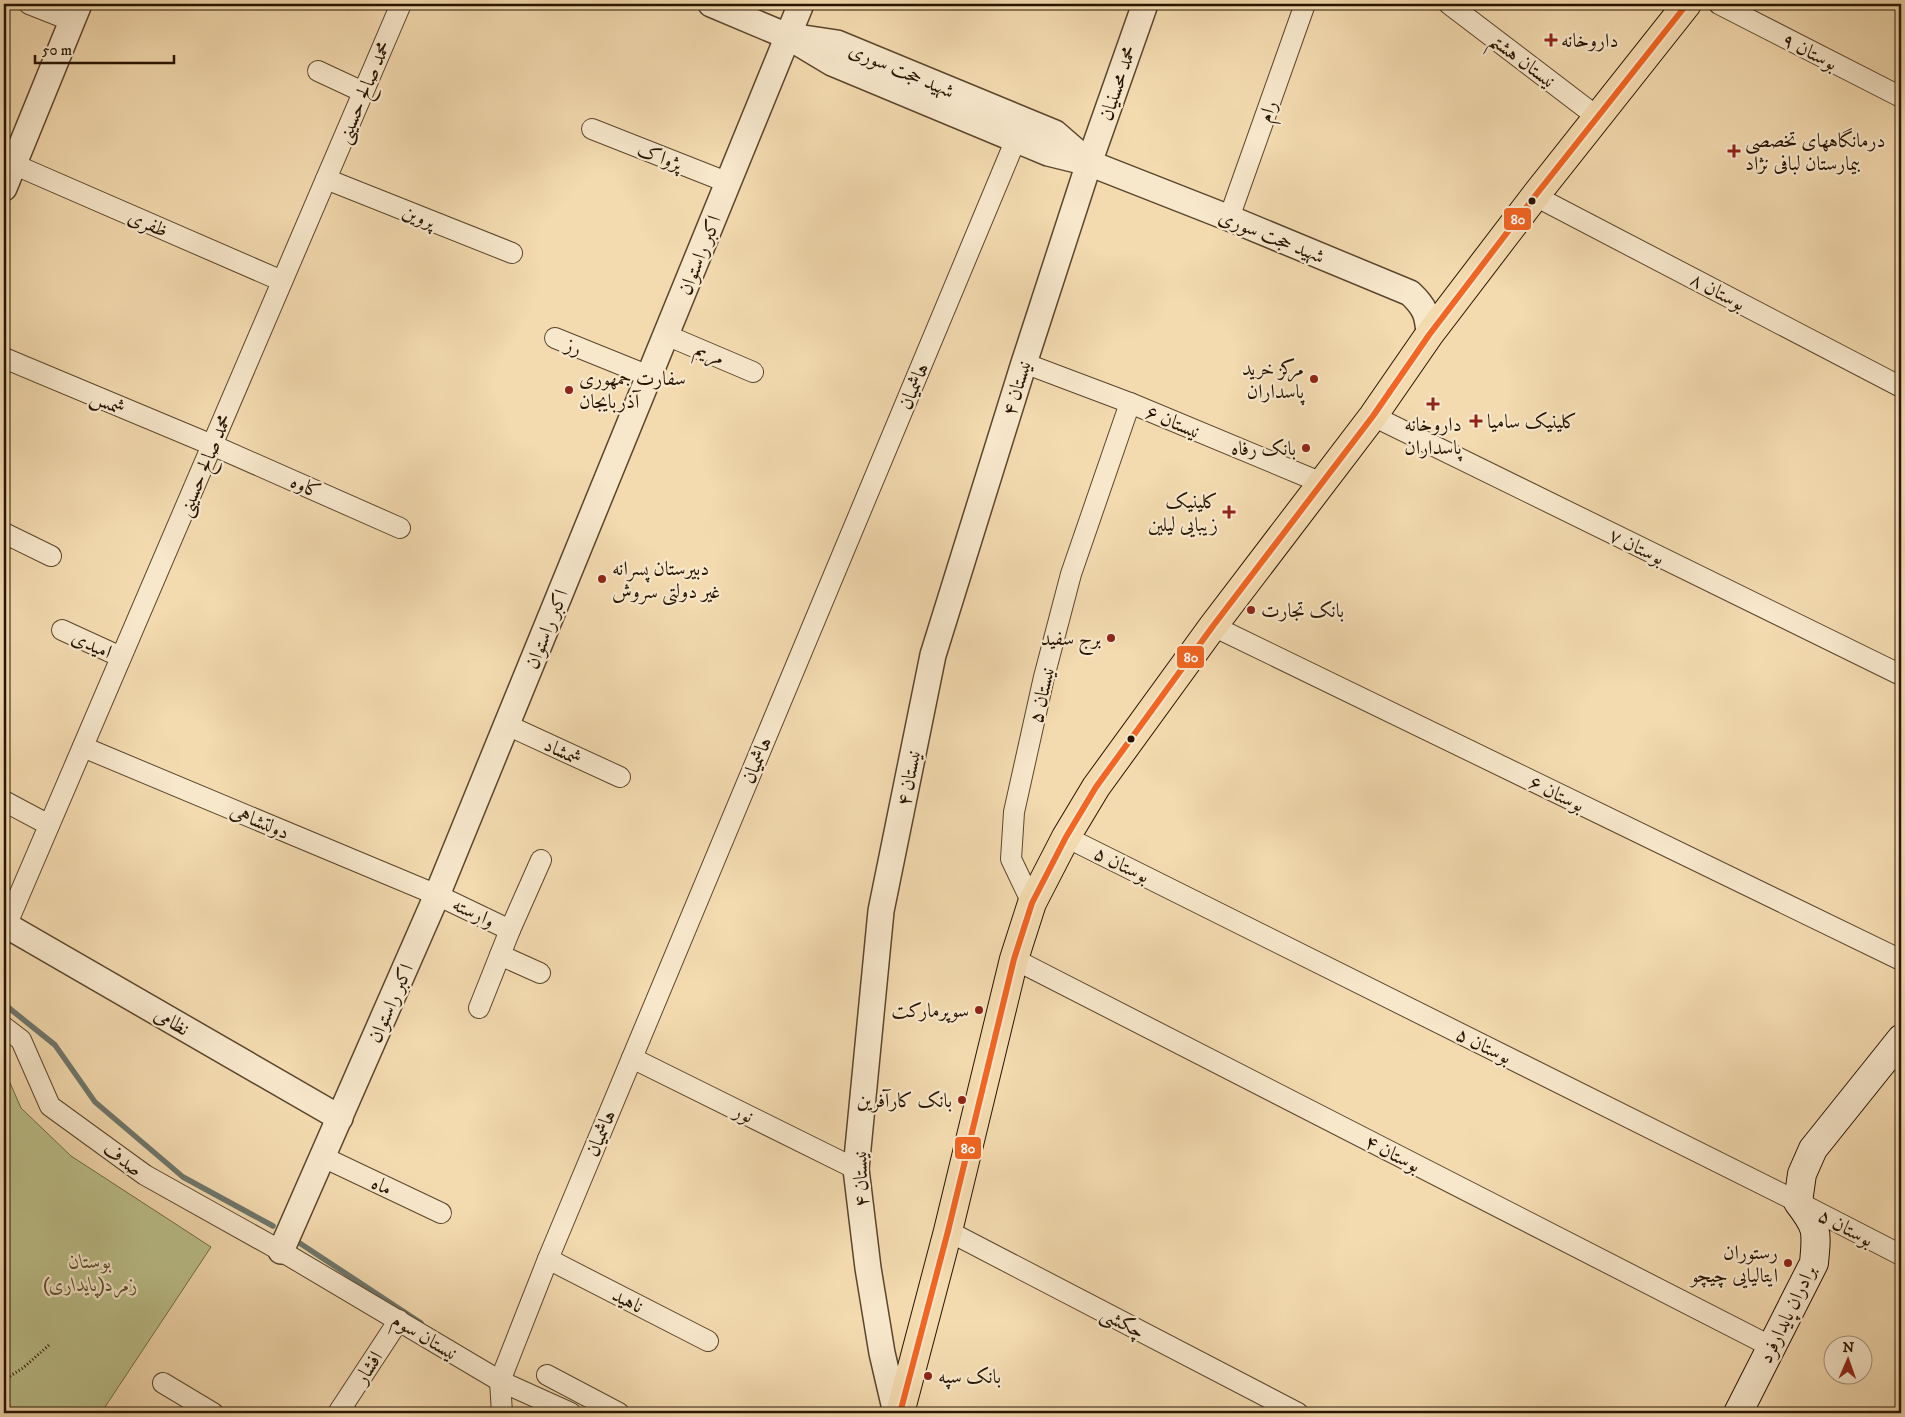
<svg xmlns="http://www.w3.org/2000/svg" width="1905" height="1417" font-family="'IM FELL DW Pica',Amiri,serif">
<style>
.green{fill:#bbc08b;stroke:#716a46}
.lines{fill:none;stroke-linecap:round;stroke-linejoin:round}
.stream{stroke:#6e776c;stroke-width:5.5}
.minor-casing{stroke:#5a462c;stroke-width:22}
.tertiary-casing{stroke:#5a462c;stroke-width:28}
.secondary-casing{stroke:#271400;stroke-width:30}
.primary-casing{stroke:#271400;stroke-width:30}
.path{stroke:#271400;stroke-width:3;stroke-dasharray:1 2.5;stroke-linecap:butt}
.minor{stroke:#f7e7cb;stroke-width:20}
.tertiary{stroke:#f7e7cb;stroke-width:25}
.secondary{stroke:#f7e7cb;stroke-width:28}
.primary{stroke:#f3daaf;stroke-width:28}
.bus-1-casing{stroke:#f7e7cb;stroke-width:10}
.bus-1{stroke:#f26522;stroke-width:6}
.poi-dot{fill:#8f2418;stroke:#f7e7cb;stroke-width:2}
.bus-dot{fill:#271400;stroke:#f7e7cb;stroke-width:2}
.labels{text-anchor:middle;stroke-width:4.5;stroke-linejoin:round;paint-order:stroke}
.poi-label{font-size:20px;fill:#271400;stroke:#f7e7cb;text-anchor:start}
.street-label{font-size:20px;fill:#271400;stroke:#f7e7cb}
.park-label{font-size:20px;font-style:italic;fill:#5b5031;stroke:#f7e7cb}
.line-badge{stroke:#f7e7cb;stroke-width:2}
.badge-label{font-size:14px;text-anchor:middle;font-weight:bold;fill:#fff}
</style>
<rect width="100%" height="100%" fill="#f3daaf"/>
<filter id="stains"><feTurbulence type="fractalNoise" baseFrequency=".004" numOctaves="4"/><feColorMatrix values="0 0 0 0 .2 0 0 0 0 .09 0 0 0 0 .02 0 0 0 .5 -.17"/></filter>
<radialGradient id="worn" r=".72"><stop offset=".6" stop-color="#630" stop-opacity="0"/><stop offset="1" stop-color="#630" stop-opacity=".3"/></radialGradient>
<path class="green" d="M 4,1069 L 21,1108 L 71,1156 L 211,1247 L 101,1413 L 4,1413 Z"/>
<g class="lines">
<g class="stream">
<path d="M 4,1004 L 55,1045 L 95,1102 L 183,1177 L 273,1226"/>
<path d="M 298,1242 L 421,1323"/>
</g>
<defs>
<g id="minor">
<path d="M 29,4 L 72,21"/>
<path d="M 1449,4 L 1596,116"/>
<path d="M 1719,4 L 1901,97"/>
<path d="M 318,71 L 363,92"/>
<path d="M 592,129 L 729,183"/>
<path d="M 13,164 L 282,281"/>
<path d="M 326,179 L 512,253"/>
<path d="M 1535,196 L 1901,387"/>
<path d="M 1229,218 L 1305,4"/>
<path d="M 666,335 L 753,372"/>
<path d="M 555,338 L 649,376"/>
<path d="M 4,358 L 212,445 L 400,528"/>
<path d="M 1024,363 L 1130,403 L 1322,483"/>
<path d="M 1373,416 L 1901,675"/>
<path d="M 4,533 L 51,556"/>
<path d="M 1213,626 L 1901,960"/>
<path d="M 62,630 L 121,657"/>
<path d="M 507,725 L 620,777"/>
<path d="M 83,747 L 437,895 L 510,930"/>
<path d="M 4,801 L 49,825"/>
<path d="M 1066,837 L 1798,1202 L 1901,1255"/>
<path d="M 1032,903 L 1011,859 L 1014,812 L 1044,677 L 1071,574 L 1130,403"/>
<path d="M 4,926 L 6,926 L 401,4"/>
<path d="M 500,955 L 540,973"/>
<path d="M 1014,959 L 1772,1347"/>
<path d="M 479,1008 L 510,930 L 541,860"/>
<path d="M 4,1027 L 21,1040 L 50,1106 L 145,1175 L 281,1251 L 500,1381 L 571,1413"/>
<path d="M 632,1058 L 856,1169"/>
<path d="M 323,1157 L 441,1213"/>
<path d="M 948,1231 L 1298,1413"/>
<path d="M 548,1259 L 708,1341"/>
<path d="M 547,1375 L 619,1413"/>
<path d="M 163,1383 L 213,1413"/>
<path d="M 338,1413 L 399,1320"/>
<path d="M 502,1413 L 500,1381 L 548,1259 L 1016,139"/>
</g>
<g id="tertiary">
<path d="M 711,4 L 787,36 L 832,63 L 1048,153 L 1089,163 L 1229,218 L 1410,293 C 1425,307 1428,315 1429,335"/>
<path d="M 797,37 L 837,43 L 1055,133 L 1086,160"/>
<path d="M 4,188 L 79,4"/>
<path d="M 4,924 L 340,1118"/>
<path d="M 281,1251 L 437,895 L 801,4"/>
<path d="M 896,1413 L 882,1353 L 868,1268 L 856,1169 L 881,911 L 933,655 L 1024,363 L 1089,163 L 1145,4"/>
</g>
<path id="secondary" d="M 1738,1413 L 1814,1263 C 1817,1231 1818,1228 1798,1202 L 1802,1174 L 1813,1149 L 1901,1039"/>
<path id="primary" d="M 900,1413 L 948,1231 L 1014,959 L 1032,903 L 1066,837 L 1096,787 L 1213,626 L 1373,416 L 1429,335 L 1535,196 L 1687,4"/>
</defs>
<use href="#minor" class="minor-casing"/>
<use href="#tertiary" class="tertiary-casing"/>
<use href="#secondary" class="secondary-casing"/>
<use href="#primary" class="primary-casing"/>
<path class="path" d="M 4,1380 L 23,1368 L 49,1345"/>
<use href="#minor" class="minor"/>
<use href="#tertiary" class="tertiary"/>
<use href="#secondary" class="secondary"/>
<use href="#primary" class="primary"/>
<defs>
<path id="bus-1" d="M 900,1413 L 948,1231 L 1014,959 L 1032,903 L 1066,837 L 1096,787 L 1213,626 L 1373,416 L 1429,335 L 1535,196 L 1687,4"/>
</defs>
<use href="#bus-1" class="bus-1-casing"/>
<use href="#bus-1" class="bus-1"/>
</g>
<g class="poi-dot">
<path d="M1548.5 32.5h5v5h5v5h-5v5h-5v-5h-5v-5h5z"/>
<path d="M1731.5 143.5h5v5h5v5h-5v5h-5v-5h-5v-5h5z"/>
<circle cx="1314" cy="379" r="5"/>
<circle cx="569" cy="390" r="5"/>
<path d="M1430.5 396.5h5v5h5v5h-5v5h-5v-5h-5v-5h5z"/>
<path d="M1473.5 413.5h5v5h5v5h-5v5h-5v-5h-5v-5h5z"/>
<circle cx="1306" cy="448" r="5"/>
<path d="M1226.5 504.5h5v5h5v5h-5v5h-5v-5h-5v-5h5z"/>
<circle cx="602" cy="579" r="5"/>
<circle cx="1251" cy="610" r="5"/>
<circle cx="1111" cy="638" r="5"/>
<circle cx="979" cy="1010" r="5"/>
<circle cx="962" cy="1100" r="5"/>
<circle cx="1788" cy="1263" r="5"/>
<circle cx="928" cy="1376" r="5"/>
</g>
<g class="bus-dot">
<circle cx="1532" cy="201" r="4.5"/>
<circle cx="1131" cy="739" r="4.5"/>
</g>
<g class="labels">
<g class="poi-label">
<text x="1561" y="47">داروخانه</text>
<text x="1745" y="147">درمانگاههای تخصصی<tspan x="1745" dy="23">بیمارستان لبافی نژاد</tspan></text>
<text x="1304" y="375" text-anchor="end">مرکز خرید<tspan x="1304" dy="23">پاسداران</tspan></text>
<text x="579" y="385">سفارت جمهوری<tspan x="579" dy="23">آذربایجان</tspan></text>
<text x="1487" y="428">کلینیک سامیا</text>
<text x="1433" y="431" text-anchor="middle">داروخانه<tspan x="1433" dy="23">پاسداران</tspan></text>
<text x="1296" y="455" text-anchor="end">بانک رفاه</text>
<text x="1218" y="508" text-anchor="end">کلینیک<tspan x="1218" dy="23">زیبایی لیلین</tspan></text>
<text x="612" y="575">دبیرستان پسرانه<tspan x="612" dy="23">غیر دولتی سروش</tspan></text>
<text x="1261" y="617">بانک تجارت</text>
<text x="1101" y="645" text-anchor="end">برج سفید</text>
<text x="969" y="1017" text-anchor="end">سوپرمارکت</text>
<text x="952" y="1107" text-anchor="end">بانک کارآفرین</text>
<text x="1778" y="1259" text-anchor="end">رستوران<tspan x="1778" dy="23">ایتالیایی چیچو</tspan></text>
<text x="938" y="1383">بانک سپه</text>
</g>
<g class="street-label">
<text transform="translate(1810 51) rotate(27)" y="7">بوستان ۹</text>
<text transform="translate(1523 60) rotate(37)" y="7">نیستان هشتم</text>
<text transform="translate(902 70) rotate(23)" y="7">شهید حجت سوری</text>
<text transform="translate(1117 83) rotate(-71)" y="7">محمد محسنیان</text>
<text transform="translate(363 92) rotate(-67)" y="7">محمد صالح حسینی</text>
<text transform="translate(1267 111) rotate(-70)" y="7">رام</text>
<text transform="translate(660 156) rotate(22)" y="7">پژواک</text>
<text transform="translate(419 216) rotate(22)" y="7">پروین</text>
<text transform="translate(148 223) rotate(23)" y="7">ظفری</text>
<text transform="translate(1272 236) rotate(22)" y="7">شهید حجت سوری</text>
<text transform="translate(699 255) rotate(-68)" y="7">اکبر راستوان</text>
<text transform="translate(1718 291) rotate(28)" y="7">بوستان ۸</text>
<text transform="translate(574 346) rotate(22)" y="7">رز</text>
<text transform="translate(710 353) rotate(23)" y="7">مریم</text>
<text transform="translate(913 386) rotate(-67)" y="7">هاشمیان</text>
<text transform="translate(1016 388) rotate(-73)" y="7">نیستان ۴</text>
<text transform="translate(108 402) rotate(23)" y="7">شمس</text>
<text transform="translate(1173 421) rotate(23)" y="7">نیستان ۶</text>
<text transform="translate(204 465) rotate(-67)" y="7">محمد صالح حسینی</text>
<text transform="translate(306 486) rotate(24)" y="7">کاوه</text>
<text transform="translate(1637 546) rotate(26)" y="7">بوستان ۷</text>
<text transform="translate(546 629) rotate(-68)" y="7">اکبر راستوان</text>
<text transform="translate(92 644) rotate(25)" y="7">امیدی</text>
<text transform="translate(1041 695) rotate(-77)" y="7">نیستان ۵</text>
<text transform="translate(563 751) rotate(25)" y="7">شمشاد</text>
<text transform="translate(756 760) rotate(-67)" y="7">هاشمیان</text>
<text transform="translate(908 778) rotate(-79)" y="7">نیستان ۴</text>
<text transform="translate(1557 793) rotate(26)" y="7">بوستان ۶</text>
<text transform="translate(260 821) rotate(23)" y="7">دولتشاهی</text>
<text transform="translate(1122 864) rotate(26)" y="7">بوستان ۵</text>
<text transform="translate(474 912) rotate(26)" y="7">وارسته</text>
<text transform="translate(390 1003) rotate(-66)" y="7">اکبر راستوان</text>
<text transform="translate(172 1021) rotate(30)" y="7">نظامی</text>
<text transform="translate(1484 1045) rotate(26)" y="7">بوستان ۵</text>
<text transform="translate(744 1113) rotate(26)" y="7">نور</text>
<text transform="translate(600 1133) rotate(-67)" y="7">هاشمیان</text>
<text transform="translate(1393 1153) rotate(27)" y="7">بوستان ۴</text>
<text transform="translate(123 1159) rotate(36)" y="7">صدف</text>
<text transform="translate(860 1179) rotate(-92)" y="7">نیستان ۴</text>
<text transform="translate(382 1185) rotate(25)" y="7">ماه</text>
<text transform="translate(1846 1227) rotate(28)" y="7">بوستان ۵</text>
<text transform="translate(628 1300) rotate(27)" y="7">ناهید</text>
<text transform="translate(1787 1314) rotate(-64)" y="7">برادران پایدارفرد</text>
<text transform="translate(1123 1322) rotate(27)" y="7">چکشی</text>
<text transform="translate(425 1336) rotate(31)" y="7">نیستان سوم</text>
<text transform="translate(368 1367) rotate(-57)" y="7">افشار</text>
</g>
<g class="park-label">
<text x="90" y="1268">بوستان<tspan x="90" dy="23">زمرد(پایداری)</tspan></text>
</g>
</g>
<g class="line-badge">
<rect x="1503" y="207" width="29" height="24" rx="5" fill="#f26522"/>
<rect x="1176" y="645" width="29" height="24" rx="5" fill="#f26522"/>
<rect x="954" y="1136" width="28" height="24" rx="5" fill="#f26522"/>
</g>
<g class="badge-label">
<text x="1518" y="224">80</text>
<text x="1191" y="662">80</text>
<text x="968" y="1153">80</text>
</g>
<rect width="1905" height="1417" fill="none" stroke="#f3daaf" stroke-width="20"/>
<rect x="5" y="5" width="1895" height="1407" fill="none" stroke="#271400" stroke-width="2.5"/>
<rect x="10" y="10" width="1885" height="1397" fill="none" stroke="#271400"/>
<g transform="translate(1848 1360) rotate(2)"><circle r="24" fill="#f7e7cb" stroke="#a4937a"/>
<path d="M0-4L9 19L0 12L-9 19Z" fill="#8f2418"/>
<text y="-8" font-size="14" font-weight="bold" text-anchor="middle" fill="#271400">N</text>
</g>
<path d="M35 55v8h139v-8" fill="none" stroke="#271400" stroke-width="2.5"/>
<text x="42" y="55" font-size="15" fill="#271400" stroke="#f7e7cb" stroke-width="4" paint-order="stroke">50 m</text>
<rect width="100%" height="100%" filter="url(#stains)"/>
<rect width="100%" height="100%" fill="url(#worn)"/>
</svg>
